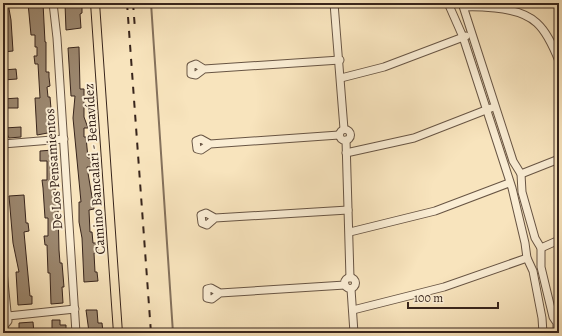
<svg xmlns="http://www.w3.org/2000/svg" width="562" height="336" font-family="Alegreya,serif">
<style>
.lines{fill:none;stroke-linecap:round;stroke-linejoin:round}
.stream{stroke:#84715c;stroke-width:2}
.building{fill:#9c8870;stroke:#38251c}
.minor-casing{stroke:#685544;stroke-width:9}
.major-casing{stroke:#38251c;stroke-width:10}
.minor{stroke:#faedd4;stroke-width:7}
.major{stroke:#f8e4bd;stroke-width:8}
.rail{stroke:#38251c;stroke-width:2;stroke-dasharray:7 7;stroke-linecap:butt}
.labels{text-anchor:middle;stroke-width:4;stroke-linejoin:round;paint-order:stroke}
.street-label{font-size:14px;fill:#38251c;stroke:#faedd4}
</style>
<rect width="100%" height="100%" fill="#f8e4bd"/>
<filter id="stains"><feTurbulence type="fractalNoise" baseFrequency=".005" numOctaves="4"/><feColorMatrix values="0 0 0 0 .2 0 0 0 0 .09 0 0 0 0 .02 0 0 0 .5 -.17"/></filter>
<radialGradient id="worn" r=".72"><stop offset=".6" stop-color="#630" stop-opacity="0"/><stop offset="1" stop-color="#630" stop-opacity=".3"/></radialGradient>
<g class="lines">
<path class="stream" d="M 151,3 L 173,333"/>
</g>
<g class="building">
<path d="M 3,3 L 8,3 L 11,20 L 13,51 L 3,52 Z"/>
<path d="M 28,3 L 43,3 L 45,42 L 46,42 L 46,72 L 49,72 L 49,77 L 50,86 L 47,87 L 48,97 L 50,97 L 53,132 L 37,135 L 35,98 L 40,98 L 38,64 L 35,64 L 34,56 L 37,56 L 37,47 L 35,47 L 35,35 L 31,35 Z"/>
<path d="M 82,3 L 82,13 L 80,14 L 81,28 L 66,30 L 65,4 Z"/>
<path d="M 79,47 L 80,89 L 84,89 L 84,117 L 88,128 L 84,128 L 84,137 L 86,137 L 88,158 L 91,158 L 92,167 L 87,167 L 94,209 L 89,210 L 90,232 L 92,232 L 93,243 L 99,243 L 99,247 L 98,253 L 94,253 L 95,272 L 97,272 L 98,281 L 84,282 L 82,238 L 79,222 L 79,202 L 81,202 L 73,118 L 75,96 L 71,96 L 68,48 Z"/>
<path d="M 16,69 L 17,79 L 3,80 L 3,70 Z"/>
<path d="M 18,98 L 18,108 L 3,108 L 3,99 Z"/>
<path d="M 21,127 L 21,137 L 9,138 L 4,128 Z"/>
<path d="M 53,150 L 56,167 L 55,194 L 57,194 L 58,208 L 59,250 L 60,263 L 62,263 L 64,287 L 62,287 L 63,303 L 51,304 L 50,273 L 48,273 L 47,245 L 45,245 L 44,236 L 48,236 L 48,218 L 45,218 L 43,188 L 42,180 L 47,180 L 47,161 L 40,161 L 40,151 Z"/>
<path d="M 24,195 L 26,223 L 28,223 L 29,231 L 24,232 L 25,243 L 30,296 L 32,296 L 32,304 L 18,305 L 16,272 L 19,272 L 13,243 L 9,196 Z"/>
<path d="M 86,310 L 97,310 L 98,323 L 102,323 L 103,332 L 89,332 Z"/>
<path d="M 52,320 L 60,320 L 60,325 L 66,325 L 66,332 L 52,332 Z"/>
<path d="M 33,322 L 34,333 L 19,333 L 19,323 Z"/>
</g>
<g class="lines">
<defs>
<g id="minor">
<path d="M 53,3 L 57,38 L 76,333"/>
<path d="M 334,3 L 344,129"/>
<path d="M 448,3 L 463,37 L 512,188 L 525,243 L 527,258 L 533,271 L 542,318 L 543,333"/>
<path d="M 462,3 L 513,161 L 521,174 L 522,192 L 535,238 L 541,248 L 541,267 L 553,317 L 557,323 L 557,333"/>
<path d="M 464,7 C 474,6 485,7 495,8 C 535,12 545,26 559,61"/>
<path d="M 204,69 L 196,64 L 191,66 L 191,74 L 196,75 L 204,69 L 340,60"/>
<path d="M 341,78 L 384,67 L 466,36"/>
<circle cx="345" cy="135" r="5.5"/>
<path d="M 346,140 L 350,278"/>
<path d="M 3,144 L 64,139"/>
<path d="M 210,144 L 201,139 L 196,141 L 197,149 L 201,150 L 210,144 L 339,135"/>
<path d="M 346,153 L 414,138 L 491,108"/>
<path d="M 521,174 L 559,159"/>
<path d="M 215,218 L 207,225 L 202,223 L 201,215 L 206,213 L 215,218 L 348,210"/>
<path d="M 350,232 L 435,211 L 509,183"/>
<path d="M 541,248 L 559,240"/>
<path d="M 3,271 L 7,312"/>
<circle cx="350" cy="283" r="5.5"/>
<path d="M 351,289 L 354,333"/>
<path d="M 220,293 L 211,288 L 207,289 L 207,298 L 212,299 L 220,293 L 345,285"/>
<path d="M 353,310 L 444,287 L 527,258"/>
<path d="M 8,316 L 75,309"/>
<path d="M 3,327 L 8,321 L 7,313"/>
</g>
<path id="major" d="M 95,3 L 118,333"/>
</defs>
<use href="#minor" class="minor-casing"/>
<use href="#major" class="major-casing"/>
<use href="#minor" class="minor"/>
<use href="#major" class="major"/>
<g class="rail">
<path d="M 127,3 L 151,333"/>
<path d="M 133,3 L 135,29"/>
</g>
</g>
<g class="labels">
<g class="street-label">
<text transform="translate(53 169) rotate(-94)" y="5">De Los Pensamientos</text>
<text transform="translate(94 169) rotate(-94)" y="5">Camino Bancalari - Benavídez</text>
</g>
</g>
<rect width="562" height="336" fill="none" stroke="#f8e4bd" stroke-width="16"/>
<rect x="4" y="4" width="554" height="328" fill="none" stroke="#38251c" stroke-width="2"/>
<rect x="8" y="8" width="546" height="320" fill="none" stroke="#38251c"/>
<path d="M408 302v6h90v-6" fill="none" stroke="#38251c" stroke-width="2"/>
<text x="414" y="302" font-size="12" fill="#38251c" stroke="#faedd4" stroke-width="3" paint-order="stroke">100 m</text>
<rect width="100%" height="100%" filter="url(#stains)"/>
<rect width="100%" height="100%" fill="url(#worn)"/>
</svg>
